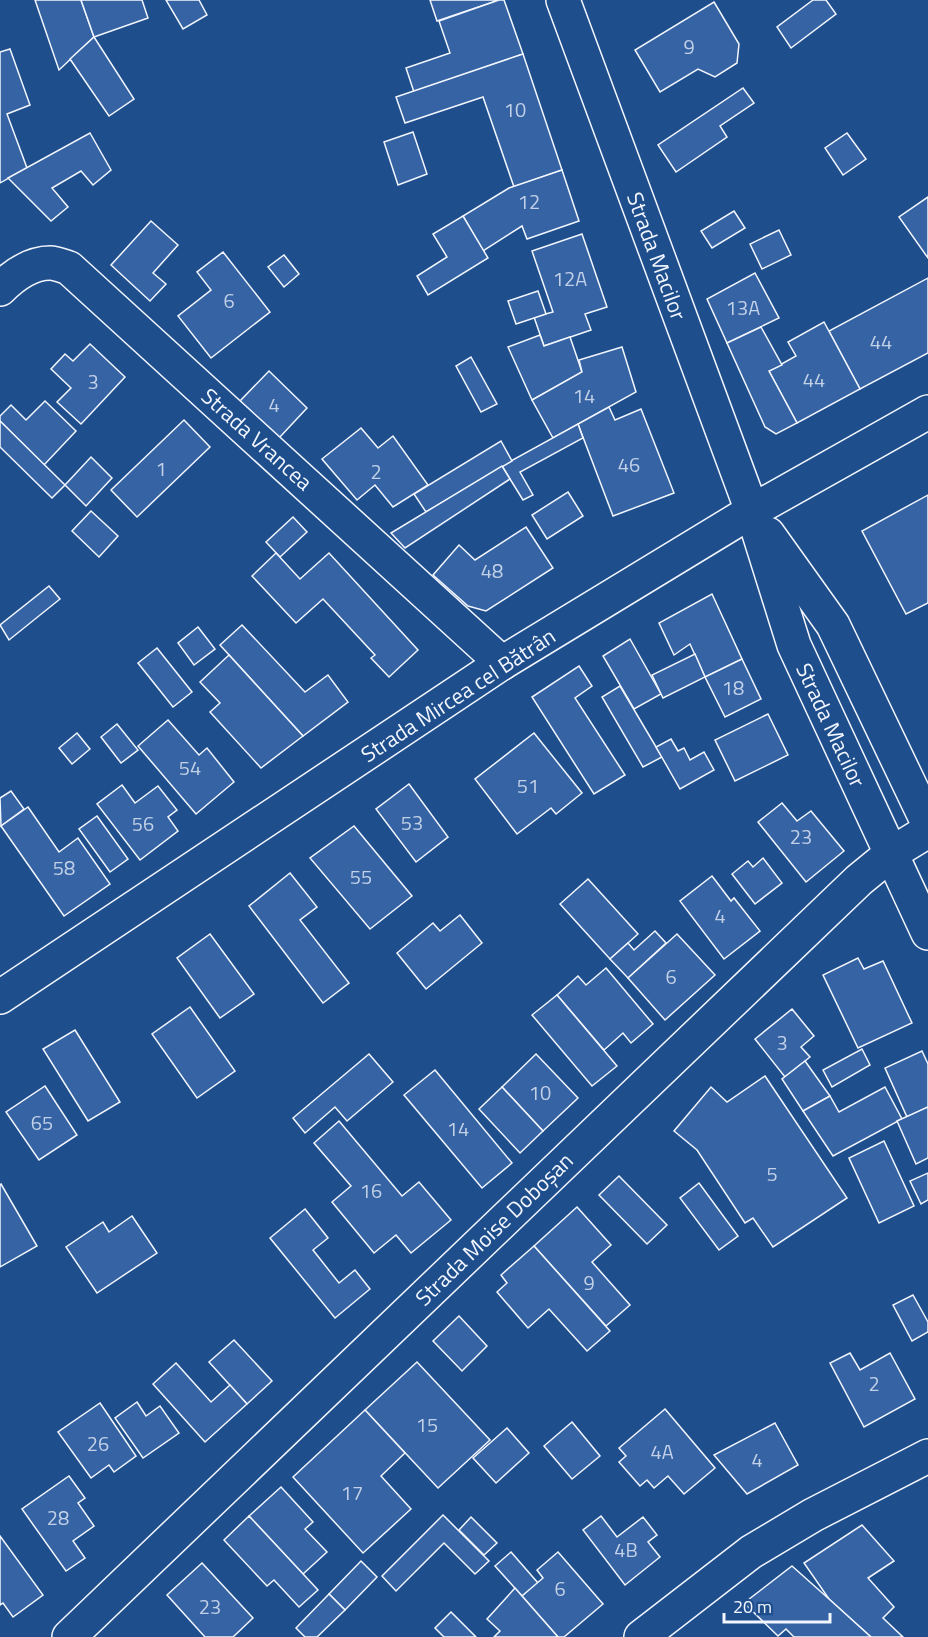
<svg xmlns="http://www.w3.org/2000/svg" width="928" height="1637" font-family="'Titillium Web',sans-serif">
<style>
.building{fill:#3563a3;stroke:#f2f6ff;stroke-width:1.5}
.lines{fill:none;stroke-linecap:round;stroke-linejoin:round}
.minor-casing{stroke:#f2f6ff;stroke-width:36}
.minor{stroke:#1f4e8c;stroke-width:33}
.labels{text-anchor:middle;stroke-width:4.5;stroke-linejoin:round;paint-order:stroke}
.number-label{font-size:20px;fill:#c3d1e8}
.street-label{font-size:22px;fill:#f2f6ff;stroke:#1f4e8c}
</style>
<rect width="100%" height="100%" fill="#1f4e8c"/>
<g class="building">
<path d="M 35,0 L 81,0 L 94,37 L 59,70 Z"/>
<path d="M 81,0 L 142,0 L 148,18 L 94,37 Z"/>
<path d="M 166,0 L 199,0 L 207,15 L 183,29 Z"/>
<path d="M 430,0 L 499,0 L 437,21 Z"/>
<path d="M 499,0 L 504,0 L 523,54 L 414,92 L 406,68 L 450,53 L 439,21 Z"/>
<path d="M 813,0 L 826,0 L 836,14 L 791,48 L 777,27 Z"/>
<path d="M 714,2 L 739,44 L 737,63 L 715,77 L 698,69 L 660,92 L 635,50 Z"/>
<path d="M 94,37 L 134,99 L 109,116 L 70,59 Z"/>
<path d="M 10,49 L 30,105 L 7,114 L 27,168 L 0,183 L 0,52 Z"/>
<path d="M 523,54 L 562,170 L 514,187 L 483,97 L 405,123 L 396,97 Z"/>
<path d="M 743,88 L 754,103 L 720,126 L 727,137 L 676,172 L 658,145 Z"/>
<path d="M 413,132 L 427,174 L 398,185 L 384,142 Z"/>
<path d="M 90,133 L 111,170 L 93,185 L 81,171 L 52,188 L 68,207 L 51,221 L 8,178 Z"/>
<path d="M 847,133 L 866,159 L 843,175 L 825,148 Z"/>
<path d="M 562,170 L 579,221 L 527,239 L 522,226 L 483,251 L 463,216 L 509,188 Z"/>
<path d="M 928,197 L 928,258 L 899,217 Z"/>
<path d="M 734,211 L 745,228 L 712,248 L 701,231 Z"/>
<path d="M 463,216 L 488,258 L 428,295 L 417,276 L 447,257 L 433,234 Z"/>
<path d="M 151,221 L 178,245 L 153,273 L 166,284 L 150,301 L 111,265 Z"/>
<path d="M 779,230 L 791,255 L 762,269 L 750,244 Z"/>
<path d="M 582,234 L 607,307 L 585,314 L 591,330 L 544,346 L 534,317 L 553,312 L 532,251 Z"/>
<path d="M 223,252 L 270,312 L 211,358 L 178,316 L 211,290 L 197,272 Z"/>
<path d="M 284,255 L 299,274 L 284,287 L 268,267 Z"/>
<path d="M 755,273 L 779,318 L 727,343 L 707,299 Z"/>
<path d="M 928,278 L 928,353 L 860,389 L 829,331 Z"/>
<path d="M 538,291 L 546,314 L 516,324 L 508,301 Z"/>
<path d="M 824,322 L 860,389 L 797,423 L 769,371 L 796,356 L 788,342 Z"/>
<path d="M 761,327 L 782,365 L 769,371 L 797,423 L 776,434 L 765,427 L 727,343 Z"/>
<path d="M 540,335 L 544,346 L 570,337 L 582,372 L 532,400 L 508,347 Z"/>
<path d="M 90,344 L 125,377 L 81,424 L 57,402 L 71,388 L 51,369 L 65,354 L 73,361 Z"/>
<path d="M 622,347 L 636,392 L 553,438 L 532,400 L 582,372 L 579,360 Z"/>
<path d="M 471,357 L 497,404 L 481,412 L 456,366 Z"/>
<path d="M 269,371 L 307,408 L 279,438 L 240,401 Z"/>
<path d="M 45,401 L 76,431 L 44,465 L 0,421 L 0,416 L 11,405 L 26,420 Z"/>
<path d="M 609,407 L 615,420 L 641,409 L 674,493 L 613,516 L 578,424 Z"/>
<path d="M 184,420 L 210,447 L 137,517 L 111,490 Z"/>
<path d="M 0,421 L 65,485 L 52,498 L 0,447 Z"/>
<path d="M 578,424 L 583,438 L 520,472 L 533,495 L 523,500 L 502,466 Z"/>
<path d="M 361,428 L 378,448 L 393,436 L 428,485 L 393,507 L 375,485 L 357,500 L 322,459 Z"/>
<path d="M 501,441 L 512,461 L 426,512 L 414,494 Z"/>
<path d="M 91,457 L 112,478 L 86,506 L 65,485 Z"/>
<path d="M 502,466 L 510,479 L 405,548 L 391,533 Z"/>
<path d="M 568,492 L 583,516 L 547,539 L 532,515 Z"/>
<path d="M 928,495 L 928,603 L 906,614 L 862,531 Z"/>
<path d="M 91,511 L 118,536 L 99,557 L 72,531 Z"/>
<path d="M 293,517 L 307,532 L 280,557 L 266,542 Z"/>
<path d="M 526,527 L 553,568 L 486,611 L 468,606 L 433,575 L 459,545 L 475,560 Z"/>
<path d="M 276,553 L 300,579 L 329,553 L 418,650 L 389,677 L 371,658 L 375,655 L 323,599 L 296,623 L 252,576 Z"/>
<path d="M 49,586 L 60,599 L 9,640 L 0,625 Z"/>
<path d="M 712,594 L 742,659 L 705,677 L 690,644 L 674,655 L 659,623 Z"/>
<path d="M 242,625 L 305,692 L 328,675 L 348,702 L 303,736 L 220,645 Z"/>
<path d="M 198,627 L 215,649 L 194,665 L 178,643 Z"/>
<path d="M 630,639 L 661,694 L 634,709 L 603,656 Z"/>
<path d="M 157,648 L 192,692 L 173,707 L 138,663 Z"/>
<path d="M 695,654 L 705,677 L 663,698 L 652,675 Z"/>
<path d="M 229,655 L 303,736 L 261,768 L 210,712 L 220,703 L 200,682 Z"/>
<path d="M 742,659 L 761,699 L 725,717 L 705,677 Z"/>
<path d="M 579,666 L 592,686 L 575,698 L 625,775 L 594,794 L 532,697 Z"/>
<path d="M 620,686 L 662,757 L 643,767 L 602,697 Z"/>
<path d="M 768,714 L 788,755 L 735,781 L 715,740 Z"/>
<path d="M 168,720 L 199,755 L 207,748 L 234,782 L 196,814 L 138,746 Z"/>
<path d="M 117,724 L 138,750 L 121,763 L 101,737 Z"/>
<path d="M 77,733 L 90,749 L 72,764 L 59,748 Z"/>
<path d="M 534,733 L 582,793 L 556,814 L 551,808 L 517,834 L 475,779 Z"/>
<path d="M 671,739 L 678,751 L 684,748 L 690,760 L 704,752 L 714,770 L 680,789 L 656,747 Z"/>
<path d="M 409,784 L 448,837 L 416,862 L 376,809 Z"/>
<path d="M 122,785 L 135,803 L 158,786 L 177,810 L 168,817 L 178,831 L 140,860 L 97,804 Z"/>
<path d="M 11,791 L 24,809 L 1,826 L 0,798 Z"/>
<path d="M 782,803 L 797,821 L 811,811 L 844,851 L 806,882 L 758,822 Z"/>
<path d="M 28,807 L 59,852 L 78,838 L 110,884 L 64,916 L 1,826 Z"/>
<path d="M 97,816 L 128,859 L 110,872 L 79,829 Z"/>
<path d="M 354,826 L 412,896 L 370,929 L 310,858 Z"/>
<path d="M 763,858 L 782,883 L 755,904 L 732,874 L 748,861 L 753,867 Z"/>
<path d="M 290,873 L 317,907 L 300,920 L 349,983 L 323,1003 L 249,906 Z"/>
<path d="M 712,876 L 731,901 L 734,898 L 760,931 L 724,959 L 680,901 Z"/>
<path d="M 588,879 L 638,934 L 610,959 L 560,904 Z"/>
<path d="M 460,915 L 482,943 L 426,989 L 397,953 L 433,923 L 440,931 Z"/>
<path d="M 655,931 L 666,943 L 628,978 L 610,959 L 628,943 L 634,950 Z"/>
<path d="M 210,934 L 254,994 L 220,1018 L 177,958 Z"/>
<path d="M 677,934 L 715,975 L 665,1020 L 628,978 Z"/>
<path d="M 858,958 L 864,969 L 883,961 L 912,1023 L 858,1048 L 823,975 Z"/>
<path d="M 606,968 L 653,1024 L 631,1043 L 623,1033 L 604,1050 L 557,995 L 578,976 L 586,985 Z"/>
<path d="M 557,995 L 617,1066 L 592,1086 L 532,1015 Z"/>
<path d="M 190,1007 L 235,1071 L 197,1098 L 152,1034 Z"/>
<path d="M 792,1009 L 814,1036 L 801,1047 L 810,1057 L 785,1077 L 755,1039 Z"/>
<path d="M 75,1030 L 120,1102 L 88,1121 L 43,1049 Z"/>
<path d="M 862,1049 L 870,1065 L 832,1087 L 823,1070 Z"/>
<path d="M 922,1051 L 928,1064 L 928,1107 L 907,1117 L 885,1068 Z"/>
<path d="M 369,1054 L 393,1082 L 347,1121 L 335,1107 L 305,1133 L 293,1118 Z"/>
<path d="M 536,1054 L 578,1098 L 543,1131 L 502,1087 Z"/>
<path d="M 805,1061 L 830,1096 L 803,1111 L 782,1079 Z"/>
<path d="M 435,1070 L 512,1163 L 482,1188 L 404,1095 Z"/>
<path d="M 765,1076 L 847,1198 L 773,1247 L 753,1218 L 745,1223 L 697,1150 L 674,1131 L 711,1087 L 727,1102 Z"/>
<path d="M 45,1086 L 77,1135 L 39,1160 L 6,1112 Z"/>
<path d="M 502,1087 L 543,1131 L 520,1153 L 479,1109 Z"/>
<path d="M 885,1087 L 902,1119 L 833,1156 L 803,1111 L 830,1096 L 839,1112 Z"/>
<path d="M 928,1107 L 928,1158 L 916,1164 L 897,1121 Z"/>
<path d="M 339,1121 L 402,1196 L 419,1182 L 451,1220 L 411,1253 L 396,1235 L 374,1253 L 332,1202 L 351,1186 L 314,1143 Z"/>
<path d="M 884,1141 L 914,1206 L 879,1223 L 849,1158 Z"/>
<path d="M 928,1173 L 928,1200 L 921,1204 L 910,1181 Z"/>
<path d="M 619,1176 L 667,1225 L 647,1244 L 599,1195 Z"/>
<path d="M 699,1183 L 738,1236 L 719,1250 L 680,1198 Z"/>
<path d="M 1,1184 L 37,1246 L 0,1267 L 0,1185 Z"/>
<path d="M 577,1207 L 611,1245 L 592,1262 L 630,1305 L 606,1326 L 534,1246 Z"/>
<path d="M 305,1209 L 328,1238 L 313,1250 L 339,1283 L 355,1270 L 370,1289 L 335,1318 L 270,1238 Z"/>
<path d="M 132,1216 L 157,1253 L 97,1293 L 66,1247 L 103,1222 L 109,1232 Z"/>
<path d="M 534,1246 L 610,1331 L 587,1351 L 549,1309 L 528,1328 L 497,1292 L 507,1283 L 501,1275 Z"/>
<path d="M 913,1295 L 928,1322 L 928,1332 L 912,1341 L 893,1305 Z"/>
<path d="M 459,1316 L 487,1346 L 462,1371 L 433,1341 Z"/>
<path d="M 234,1340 L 272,1381 L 247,1404 L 209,1362 Z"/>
<path d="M 850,1353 L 860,1370 L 890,1353 L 915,1399 L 864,1427 L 830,1363 Z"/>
<path d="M 417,1362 L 490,1440 L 438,1488 L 365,1410 Z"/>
<path d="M 176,1363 L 211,1402 L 230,1385 L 247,1404 L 205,1442 L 153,1384 Z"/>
<path d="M 137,1402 L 146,1416 L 160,1406 L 179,1433 L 143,1458 L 115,1418 Z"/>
<path d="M 100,1403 L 136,1456 L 114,1472 L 109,1465 L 91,1478 L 58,1432 Z"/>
<path d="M 665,1409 L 715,1468 L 684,1494 L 668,1476 L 654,1488 L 647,1480 L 640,1486 L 619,1462 L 626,1456 L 619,1448 Z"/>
<path d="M 365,1410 L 405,1453 L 381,1476 L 411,1509 L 363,1553 L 293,1477 Z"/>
<path d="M 572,1422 L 600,1456 L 572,1479 L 544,1446 Z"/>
<path d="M 775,1423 L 798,1465 L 747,1494 L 714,1455 Z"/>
<path d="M 507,1428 L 529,1453 L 496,1483 L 473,1458 Z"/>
<path d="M 69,1476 L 85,1498 L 78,1503 L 94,1526 L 73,1541 L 85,1558 L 66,1571 L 22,1509 Z"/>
<path d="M 281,1487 L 313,1522 L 305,1529 L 327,1552 L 303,1574 L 249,1516 Z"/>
<path d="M 443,1515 L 489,1561 L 475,1574 L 444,1543 L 396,1591 L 382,1576 Z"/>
<path d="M 249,1516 L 318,1590 L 299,1607 L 274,1580 L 267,1586 L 224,1540 Z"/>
<path d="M 601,1516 L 617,1537 L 643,1517 L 657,1535 L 648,1542 L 660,1557 L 625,1585 L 583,1530 Z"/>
<path d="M 471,1517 L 497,1543 L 484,1555 L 459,1530 Z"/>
<path d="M 862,1525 L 894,1561 L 868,1578 L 894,1607 L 883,1618 L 903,1637 L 871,1637 L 829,1599 L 804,1563 Z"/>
<path d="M 0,1536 L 43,1595 L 13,1617 L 3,1603 L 0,1605 Z"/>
<path d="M 511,1552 L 538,1583 L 522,1596 L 495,1566 Z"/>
<path d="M 558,1552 L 603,1604 L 564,1637 L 558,1637 L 522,1596 L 543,1578 L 537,1570 Z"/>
<path d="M 361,1561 L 377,1577 L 345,1610 L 329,1594 Z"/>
<path d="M 202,1563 L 253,1618 L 233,1637 L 205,1637 L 167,1595 Z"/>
<path d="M 792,1566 L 829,1599 L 871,1637 L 794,1637 L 786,1629 L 778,1636 L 744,1603 Z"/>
<path d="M 515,1588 L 522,1596 L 558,1637 L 494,1637 L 500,1631 L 487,1619 Z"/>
<path d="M 329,1594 L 345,1610 L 317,1637 L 305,1637 L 296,1628 Z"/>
<path d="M 451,1612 L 476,1637 L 444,1637 L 435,1628 Z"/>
</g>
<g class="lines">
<defs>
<g id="minor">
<path d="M 563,0 L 752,511 L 794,645 L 928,933"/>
<path d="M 0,289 C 13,276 30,263 50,263 C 56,263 63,266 69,268 L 502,663"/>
<path d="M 768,534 L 833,625 L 928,823"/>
<path d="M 0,997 L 502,663 L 752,511 L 928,412"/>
<path d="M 69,1637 L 859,880 L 892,853 L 928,831"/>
<path d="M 641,1637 L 751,1552 L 813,1515 L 928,1456"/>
</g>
</defs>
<use href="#minor" class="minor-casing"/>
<use href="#minor" class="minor"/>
</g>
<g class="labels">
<g class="number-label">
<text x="689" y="54">9</text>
<text x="515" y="117">10</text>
<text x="529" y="209">12</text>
<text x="570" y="286">12A</text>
<text x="229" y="308">6</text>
<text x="743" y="315">13A</text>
<text x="881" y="349">44</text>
<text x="814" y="387">44</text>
<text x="93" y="389">3</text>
<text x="584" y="403">14</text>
<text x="274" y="412">4</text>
<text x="629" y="472">46</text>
<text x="161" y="476">1</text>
<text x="376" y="479">2</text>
<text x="492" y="578">48</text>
<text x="733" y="695">18</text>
<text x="190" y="775">54</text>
<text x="528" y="793">51</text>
<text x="412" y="830">53</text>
<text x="143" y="831">56</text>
<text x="801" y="844">23</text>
<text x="64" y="875">58</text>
<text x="361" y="884">55</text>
<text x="720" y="923">4</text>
<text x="671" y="984">6</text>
<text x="782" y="1050">3</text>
<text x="540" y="1100">10</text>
<text x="42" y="1130">65</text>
<text x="458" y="1136">14</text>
<text x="772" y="1181">5</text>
<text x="371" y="1198">16</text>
<text x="589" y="1290">9</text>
<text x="874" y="1391">2</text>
<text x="427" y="1432">15</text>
<text x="98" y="1451">26</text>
<text x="662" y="1459">4A</text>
<text x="757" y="1467">4</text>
<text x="352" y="1500">17</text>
<text x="58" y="1525">28</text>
<text x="626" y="1557">4B</text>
<text x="560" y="1596">6</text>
<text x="210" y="1614">23</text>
</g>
<g class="street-label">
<text transform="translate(657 256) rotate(70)" y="8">Strada Macilor</text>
<text transform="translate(257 439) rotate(42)" y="8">Strada Vrancea</text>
<text transform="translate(458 695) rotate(-33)" y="8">Strada Mircea cel Bătrân</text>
<text transform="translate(831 725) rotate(65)" y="8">Strada Macilor</text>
<text transform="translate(494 1229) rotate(-44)" y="8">Strada Moise Doboșan</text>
</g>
</g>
<path d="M724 1613v9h106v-9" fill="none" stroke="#f2f6ff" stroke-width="3"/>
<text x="733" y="1613" font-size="18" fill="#f2f6ff" stroke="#1f4e8c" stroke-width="4.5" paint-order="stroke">20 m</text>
</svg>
